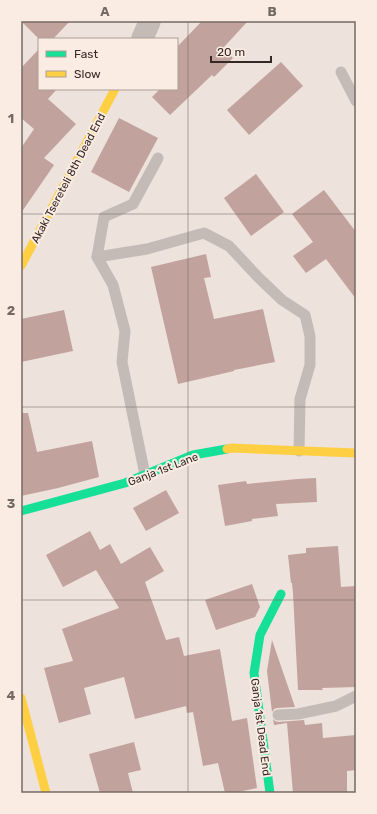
<svg xmlns="http://www.w3.org/2000/svg" width="377" height="814" font-family="Rubik,sans-serif">
<style>
.building{fill:#c2a29c}
.lines{fill:none;stroke-linecap:round;stroke-linejoin:round}
.lane{stroke:#c4bbb6;stroke-width:11}
.street{stroke:#c4bbb6;stroke-width:22}
.fast{stroke:#16e098;stroke-width:9}
.slow{stroke:#ffcf43;stroke-width:9}
.grid{fill:none;stroke:#756965;stroke-width:1;stroke-opacity:0.55}
.labels{text-anchor:middle;stroke-width:4;stroke-linejoin:round;paint-order:stroke}
.street-label{font-size:11px;fill:#352825;stroke:#faece2}
.neatline{fill:none;stroke:#756965;stroke-width:1.5}
.grid-label{font-size:13px;text-anchor:middle;font-weight:bold;fill:#756965}
</style>
<rect width="100%" height="100%" fill="#ede2dc"/>
<g class="building">
<path d="M 21,21 L 70,21 L 53,39 L 39,39 Z"/>
<path d="M 202,21 L 248,21 L 223,48 L 233,58 L 214,77 L 212,75 L 170,115 L 152,97 L 160,89 L 177,89 L 177,47 Z"/>
<path d="M 39,49 L 39,89 L 57,89 L 48,99 L 76,124 L 44,158 L 54,165 L 21,213 L 21,148 L 34,129 L 21,118 L 21,68 Z"/>
<path d="M 281,62 L 303,86 L 249,135 L 227,110 Z"/>
<path d="M 119,118 L 158,138 L 129,192 L 91,172 Z"/>
<path d="M 256,174 L 284,212 L 251,236 L 224,198 Z"/>
<path d="M 324,190 L 356,232 L 356,299 L 326,259 L 306,273 L 293,256 L 313,242 L 292,214 Z"/>
<path d="M 206,254 L 211,277 L 204,278 L 214,319 L 263,309 L 275,362 L 234,370 L 234,371 L 178,384 L 151,267 Z"/>
<path d="M 64,310 L 73,351 L 21,362 L 21,319 Z"/>
<path d="M 21,413 L 28,413 L 37,452 L 92,441 L 99,477 L 58,488 L 21,496 Z"/>
<path d="M 316,478 L 317,502 L 276,504 L 278,516 L 252,519 L 252,521 L 225,526 L 218,485 L 246,481 L 247,484 L 297,479 Z"/>
<path d="M 166,490 L 179,513 L 146,531 L 133,508 Z"/>
<path d="M 90,531 L 100,550 L 110,544 L 121,564 L 150,547 L 164,571 L 145,582 L 166,640 L 179,637 L 184,656 L 220,649 L 232,721 L 247,718 L 257,788 L 233,793 L 225,793 L 218,763 L 203,766 L 193,712 L 187,713 L 186,706 L 135,719 L 124,677 L 84,688 L 91,714 L 59,723 L 44,668 L 73,661 L 62,629 L 119,608 L 96,570 L 63,587 L 46,555 Z"/>
<path d="M 338,546 L 341,587 L 356,586 L 356,687 L 322,688 L 323,690 L 298,690 L 293,593 L 292,583 L 291,583 L 288,555 L 306,553 L 306,548 Z"/>
<path d="M 252,584 L 260,607 L 255,617 L 216,630 L 205,600 Z"/>
<path d="M 272,640 L 295,707 L 277,708 L 274,709 L 272,712 L 267,671 Z"/>
<path d="M 273,719 L 275,721 L 278,722 L 304,720 L 305,725 L 322,723 L 323,738 L 356,735 L 356,770 L 347,771 L 347,793 L 293,793 L 287,723 L 274,725 Z"/>
<path d="M 134,742 L 141,770 L 128,773 L 133,793 L 100,793 L 89,754 Z"/>
</g>
<g class="lines">
<g class="lane">
<path d="M 341,72 L 356,101"/>
<path d="M 97,257 L 147,249 L 204,233 L 229,246 L 258,277 L 282,300 L 305,315 L 310,336 L 310,365 L 300,399 L 299,451"/>
<path d="M 145,475 L 122,362 L 125,331 L 113,285 L 97,257 L 104,217 L 133,204 L 158,158"/>
<path d="M 278,715 L 298,714 L 336,706 L 356,696"/>
</g>
<path class="street" d="M 142,39 L 150,21"/>
<g class="fast">
<path d="M 21,511 L 125,483 L 193,455 L 227,449"/>
<path d="M 270,793 L 254,673 L 260,635 L 281,594"/>
</g>
<g class="slow">
<path d="M 21,266 L 115,89"/>
<path d="M 227,449 L 231,448 L 356,453"/>
<path d="M 21,698 L 46,793"/>
</g>
</g>
<path class="grid" d="M 188,21 L 188,793M 21,214 L 356,214M 21,407 L 356,407M 21,600 L 356,600"/>
<g class="labels">
<g class="street-label">
<text transform="translate(68 178) rotate(-62)" y="4">Akaki Tsereteli 8th Dead End</text>
<text transform="translate(163 469) rotate(-21)" y="4">Ganja 1st Lane</text>
<text transform="translate(261 727) rotate(83)" y="4">Ganja 1st Dead End</text>
</g>
</g>
<rect width="377" height="814" fill="none" stroke="#faece2" stroke-width="44"/>
<rect x="38" y="38" width="140" height="52" fill="#faece2" stroke="#ab9e96"/>
<rect x="46" y="51" width="20" height="6" fill="#16e098" stroke="#ab9e96"/>
<text x="74" y="58" font-size="12" fill="#352825">Fast</text>
<rect x="46" y="71" width="20" height="6" fill="#ffcf43" stroke="#ab9e96"/>
<text x="74" y="78" font-size="12" fill="#352825">Slow</text>
<path d="M211 56v6h60v-6" fill="none" stroke="#352825" stroke-width="2"/>
<text x="217" y="56" font-size="12" fill="#352825" stroke="#faece2" stroke-width="3" paint-order="stroke">20 m</text>
<rect x="22" y="22" width="333" height="770" class="neatline"/>
<g class="grid-label">
<text x="105" y="16">A</text>
<text x="272" y="16">B</text>
<text x="11" y="123">1</text>
<text x="11" y="315">2</text>
<text x="11" y="508">3</text>
<text x="11" y="700">4</text>
</g>
</svg>
